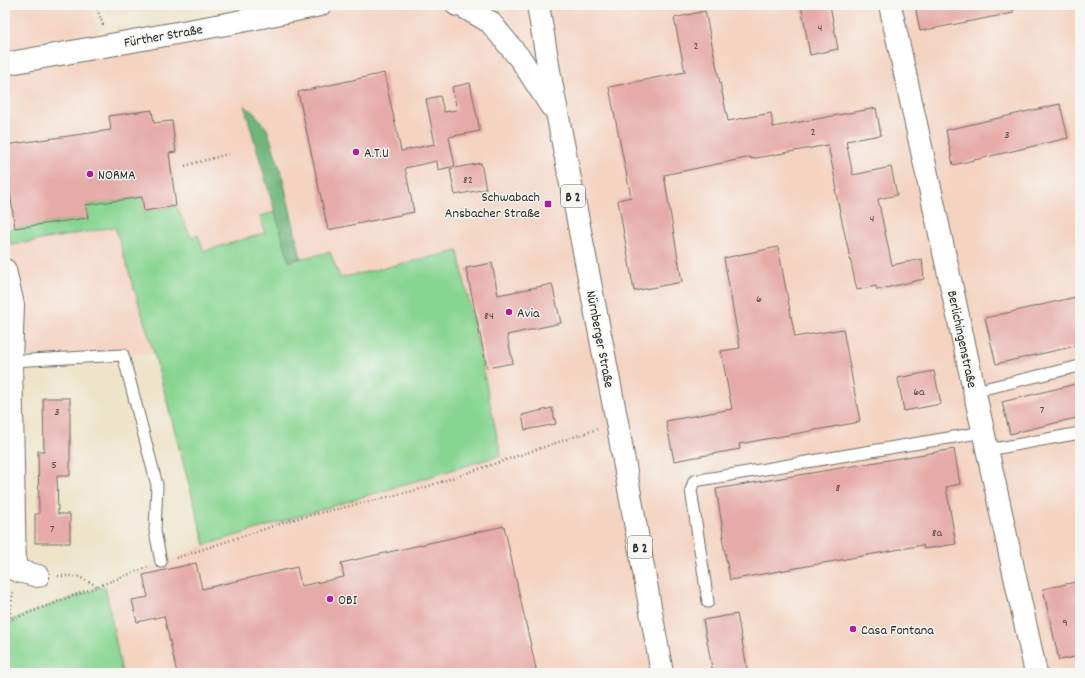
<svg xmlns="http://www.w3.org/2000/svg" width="1085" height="678" font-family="Dekko,sans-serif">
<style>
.built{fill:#f4d3c1}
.green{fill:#88d592;stroke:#5a805e}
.forest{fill:#6eb67c;stroke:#4c7054}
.building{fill:#e6aaa7}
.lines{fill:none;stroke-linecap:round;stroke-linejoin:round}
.lane-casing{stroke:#6f6c63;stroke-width:13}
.street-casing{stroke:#6f6c63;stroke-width:24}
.primary-casing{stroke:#6f6c63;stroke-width:24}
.path{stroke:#6f6c63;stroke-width:2.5;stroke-dasharray:1 3;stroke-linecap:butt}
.lane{stroke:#fff;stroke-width:11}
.street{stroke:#fff;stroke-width:22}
.primary{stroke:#fff;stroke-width:22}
.poi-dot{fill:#b5179e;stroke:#f6f6f2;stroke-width:1.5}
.labels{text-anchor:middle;stroke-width:3;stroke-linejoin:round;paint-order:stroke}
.number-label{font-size:12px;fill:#5a4b4a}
.shield{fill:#f6f6f2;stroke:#686867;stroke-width:1}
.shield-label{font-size:13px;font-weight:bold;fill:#2b2b2b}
.street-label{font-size:14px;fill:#2b2b2b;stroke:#f6f6f2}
.poi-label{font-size:14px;fill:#2b2b2b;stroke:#f6f6f2;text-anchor:start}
</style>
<rect width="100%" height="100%" fill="#f6f6f2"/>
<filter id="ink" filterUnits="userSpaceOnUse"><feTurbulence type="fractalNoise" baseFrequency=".025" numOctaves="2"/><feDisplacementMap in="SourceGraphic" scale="8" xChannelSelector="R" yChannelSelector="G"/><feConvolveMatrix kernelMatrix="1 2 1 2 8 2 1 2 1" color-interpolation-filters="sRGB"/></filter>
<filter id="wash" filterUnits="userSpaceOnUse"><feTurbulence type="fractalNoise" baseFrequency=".012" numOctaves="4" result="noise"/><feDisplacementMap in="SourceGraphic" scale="16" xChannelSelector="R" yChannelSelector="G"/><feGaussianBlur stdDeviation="0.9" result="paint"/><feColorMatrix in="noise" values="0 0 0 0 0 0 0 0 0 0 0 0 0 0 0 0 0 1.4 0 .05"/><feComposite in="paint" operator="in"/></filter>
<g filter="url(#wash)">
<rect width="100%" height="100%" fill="#eee4ca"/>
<g class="built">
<path d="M 5,5 L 91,5 L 104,52 L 364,5 L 1080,5 L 1080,673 L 122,673 L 105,586 L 205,545 L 501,455 L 458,251 L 339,278 L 330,252 L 211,283 L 115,228 L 154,353 L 23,356 L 5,354 Z"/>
<path d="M 105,5 L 172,5 L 108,17 Z"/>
</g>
<g class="green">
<path d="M 142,197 L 144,211 L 176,206 L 191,237 L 198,235 L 204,251 L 265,233 L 260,216 L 276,212 L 289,261 L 330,252 L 340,278 L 458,251 L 501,455 L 205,545 L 154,353 L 115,227 L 12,245 L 7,231 L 15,228 L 88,218 L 86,205 Z"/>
<path d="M 105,586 L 122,673 L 5,673 L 5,622 Z"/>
</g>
<path class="forest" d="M 244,105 L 256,115 L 267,129 L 282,175 L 301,258 L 289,261 Z"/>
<g id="blocks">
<g class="building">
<path d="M 801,5 L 830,5 L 838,49 L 810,55 Z"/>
<path d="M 915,5 L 1013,5 L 1013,13 L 920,31 Z"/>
<path d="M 705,11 L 728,121 L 771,113 L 773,127 L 876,108 L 881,135 L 846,141 L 853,175 L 891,167 L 897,195 L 878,199 L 892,265 L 922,259 L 924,279 L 877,290 L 876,286 L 857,290 L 835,189 L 837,189 L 828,145 L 751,159 L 751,157 L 664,175 L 682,282 L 634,291 L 618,200 L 631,197 L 609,87 L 685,72 L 674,18 Z"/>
<path d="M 384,73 L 401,151 L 435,144 L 426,99 L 440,96 L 444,112 L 457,110 L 452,87 L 470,83 L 480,131 L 449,137 L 455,166 L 438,170 L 437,161 L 405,168 L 414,212 L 328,230 L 298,92 Z"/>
<path d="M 1060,104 L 1068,138 L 953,165 L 946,130 Z"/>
<path d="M 152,110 L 154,123 L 172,121 L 176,152 L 169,153 L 176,206 L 144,211 L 142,197 L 86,205 L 88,218 L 15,228 L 5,155 L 5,145 L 111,130 L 109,116 Z"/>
<path d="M 481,163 L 486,189 L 455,195 L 450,169 Z"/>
<path d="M 778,247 L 795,337 L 843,329 L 860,422 L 739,444 L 740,449 L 674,461 L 666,421 L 732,409 L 721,351 L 740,348 L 724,258 Z"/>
<path d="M 492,263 L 498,295 L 552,284 L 561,323 L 507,335 L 513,363 L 487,368 L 466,268 Z"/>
<path d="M 1080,296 L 1080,345 L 996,364 L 985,318 Z"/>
<path d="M 934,371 L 941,404 L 904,411 L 898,378 Z"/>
<path d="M 1080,383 L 1080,417 L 1010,434 L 1002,402 Z"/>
<path d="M 43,398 L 70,398 L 70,476 L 57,476 L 58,514 L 70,514 L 70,543 L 35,543 L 35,514 L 39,514 L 38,451 L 44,451 Z"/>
<path d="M 552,408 L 556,424 L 525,430 L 522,415 Z"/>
<path d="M 954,449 L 960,484 L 946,487 L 956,544 L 924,549 L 923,545 L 730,580 L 722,537 L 724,537 L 716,489 Z"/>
<path d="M 504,526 L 537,673 L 177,673 L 164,616 L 137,622 L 132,600 L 148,597 L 143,575 L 196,563 L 202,589 L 297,567 L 301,586 L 344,577 L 341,563 Z"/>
<path d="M 1080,581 L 1080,656 L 1059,660 L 1043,589 Z"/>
<path d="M 737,614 L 748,673 L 713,673 L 703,620 Z"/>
</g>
</g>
</g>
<g filter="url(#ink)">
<use href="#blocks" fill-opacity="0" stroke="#6f6c63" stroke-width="1"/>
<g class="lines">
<defs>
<g id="lane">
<path d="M 11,361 L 123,355 L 157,485 L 155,531 L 161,562"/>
<path d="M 975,391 L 1080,366"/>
<path d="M 988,450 L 1080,433"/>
<path d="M 708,602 L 691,490 L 694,481 L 984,432"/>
</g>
<g id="street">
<path d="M 890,5 L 1036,673"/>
<path d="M 5,270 L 13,305 L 11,361 L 15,570 L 38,576"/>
</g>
<g id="primary">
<path d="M 457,5 L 462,6 L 490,22 L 522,61 L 551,106"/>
<path d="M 538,5 L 550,76 L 617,422 L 662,673"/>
<path d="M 5,64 L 232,23 L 320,5"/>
</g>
</defs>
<use href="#lane" class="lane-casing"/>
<use href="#street" class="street-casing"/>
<use href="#primary" class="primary-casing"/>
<g class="path">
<path d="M 96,5 L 103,25"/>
<path d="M 185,166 L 231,153"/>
<path d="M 176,558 L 295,519 L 417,490 L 597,429"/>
<path d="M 58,576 L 77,576 L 97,586"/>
<path d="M 9,621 L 13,590"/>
<path d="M 5,622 L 148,567"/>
</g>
<use href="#lane" class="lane"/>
<use href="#street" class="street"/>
<use href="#primary" class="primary"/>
</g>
</g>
<g class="poi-dot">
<circle cx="356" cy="152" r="4"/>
<circle cx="90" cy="174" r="4"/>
<rect x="544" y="200" width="8" height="8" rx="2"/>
<circle cx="509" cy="312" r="4"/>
<circle cx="330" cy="599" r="4"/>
<circle cx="853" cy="629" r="4"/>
</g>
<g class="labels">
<g class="number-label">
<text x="820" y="31">4</text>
<text x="696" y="49">2</text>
<text x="813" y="135">2</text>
<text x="1007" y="138">3</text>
<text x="468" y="183">82</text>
<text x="872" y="222">4</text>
<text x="759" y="302">6</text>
<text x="489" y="319">84</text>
<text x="919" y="395">6a</text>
<text x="1042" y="413">7</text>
<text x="57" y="415">3</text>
<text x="54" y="468">5</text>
<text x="838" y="491">8</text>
<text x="52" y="532">7</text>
<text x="937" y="536">8a</text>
<text x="1065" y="626">9</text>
</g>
<g class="shield">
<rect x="561" y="185" width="24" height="22" rx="3"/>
<rect x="628" y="536" width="24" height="22" rx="3"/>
</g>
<g class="shield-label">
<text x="573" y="201">B 2</text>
<text x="640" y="552">B 2</text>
</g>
<g class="street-label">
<text transform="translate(163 35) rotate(-10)" y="5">Fürther Straße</text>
<text transform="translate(601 339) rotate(79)" y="5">Nürnberger Straße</text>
<text transform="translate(963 339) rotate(78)" y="5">Berlichingenstraße</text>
</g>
<g class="poi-label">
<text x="364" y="157">A.T.U</text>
<text x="98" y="179">NORMA</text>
<text x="540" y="201" text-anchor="end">Schwabach<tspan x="540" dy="16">Ansbacher Straße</tspan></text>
<text x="517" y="317">Avia</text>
<text x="338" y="604">OBI</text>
<text x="861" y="634">Casa Fontana</text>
</g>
</g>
<rect width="1085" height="678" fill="none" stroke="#f6f6f2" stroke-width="20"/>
</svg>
